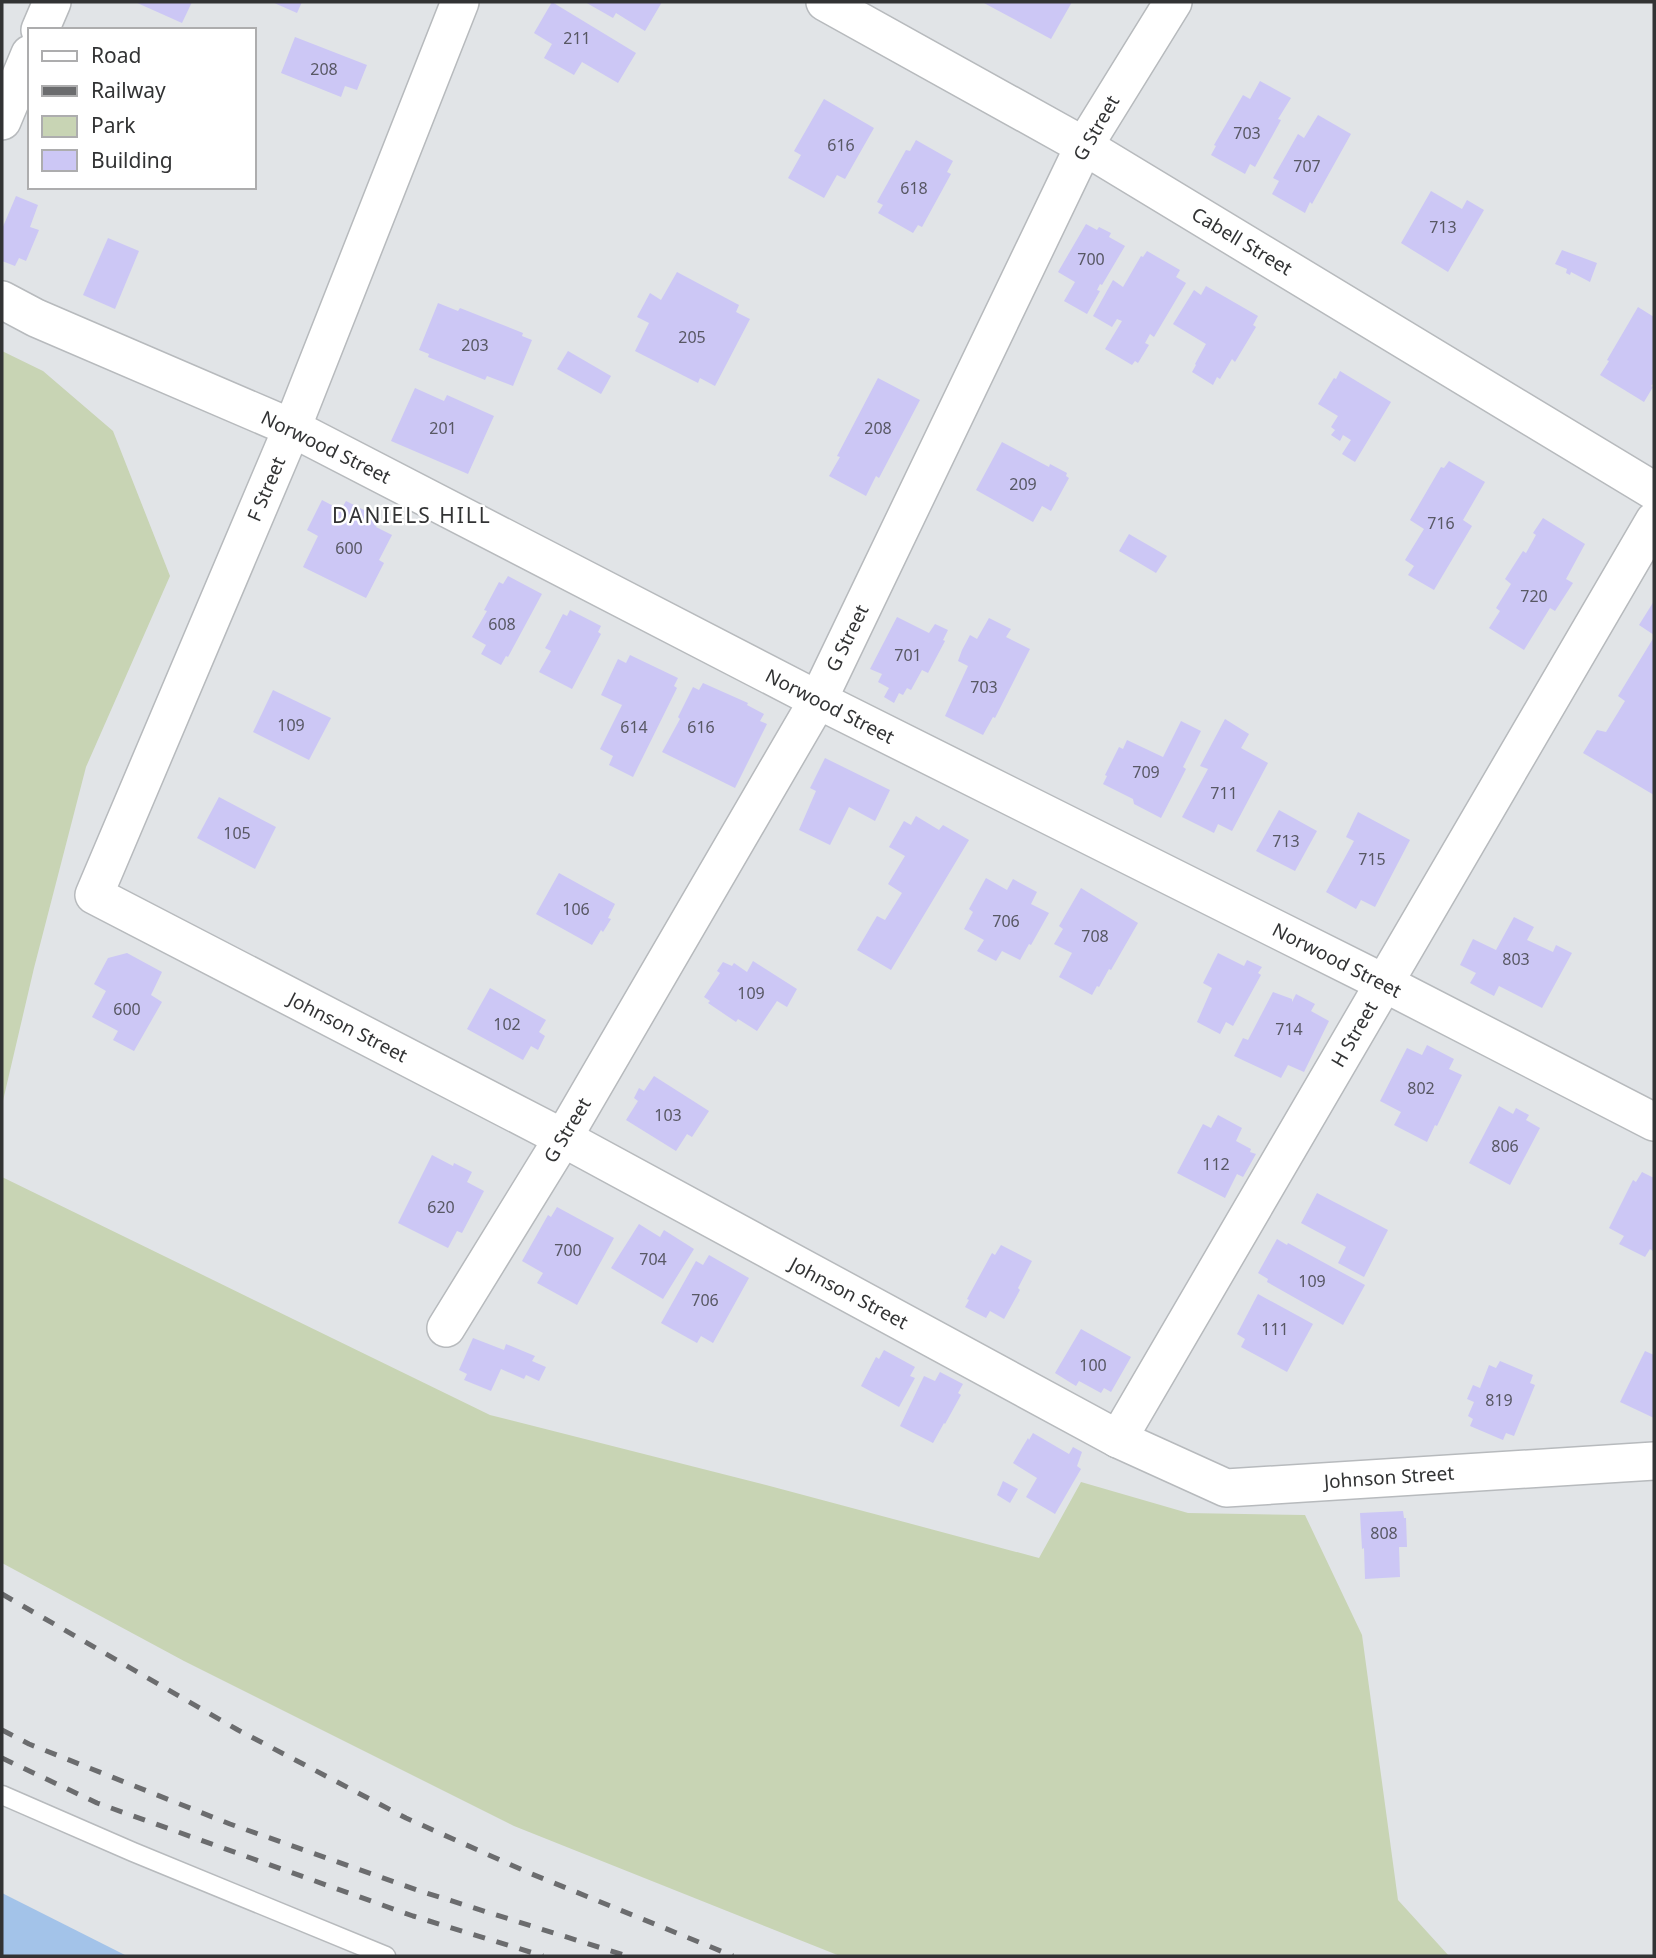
<svg xmlns="http://www.w3.org/2000/svg" width="1656" height="1958" font-family="'Noto Sans',sans-serif">
<style>
.green{fill:#c8d4b4}
.water{fill:#a3c3e9}
.building{fill:#ccc7f5}
.lines{fill:none;stroke-linecap:round;stroke-linejoin:round}
.service-casing{stroke:#b7babd;stroke-width:21}
.minor-casing{stroke:#b7babd;stroke-width:40}
.service{stroke:#fff;stroke-width:18}
.minor{stroke:#fff;stroke-width:37}
.rail{stroke:#6b6c6e;stroke-width:5;stroke-dasharray:12 12;stroke-linecap:butt}
.labels{text-anchor:middle;stroke-width:5;stroke-linejoin:round;paint-order:stroke}
.number-label{font-size:16px;fill:#585864}
.street-label{font-size:19px;fill:#323334;stroke:#fff}
.neighbourhood-label{font-size:21px;letter-spacing:2px;fill:#323334;stroke:#fff}
</style>
<rect width="100%" height="100%" fill="#e1e4e7"/>
<g class="green">
<path d="M 2,351 L 43,371 L 113,431 L 170,576 L 86,767 L 34,968 L 2,1105 Z"/>
<path d="M 2,1177 L 490,1415 L 766,1485 L 1039,1558 L 1081,1482 L 1188,1513 L 1305,1515 L 1362,1635 L 1398,1900 L 1449,1956 L 840,1956 L 514,1826 L 184,1661 L 2,1563 Z"/>
</g>
<path class="water" d="M 2,1893 L 127,1956 L 2,1956 Z"/>
<g class="building">
<path d="M 135,2 L 192,2 L 182,23 Z"/>
<path d="M 272,2 L 302,2 L 297,13 Z"/>
<path d="M 552,2 L 636,53 L 618,83 L 582,62 L 574,75 L 544,58 L 552,44 L 534,33 Z"/>
<path d="M 585,2 L 662,2 L 645,31 L 616,13 L 613,18 Z"/>
<path d="M 982,2 L 1072,2 L 1051,39 Z"/>
<path d="M 295,37 L 367,65 L 357,90 L 345,86 L 341,97 L 281,73 Z"/>
<path d="M 1260,81 L 1291,98 L 1278,119 L 1281,120 L 1255,167 L 1250,164 L 1245,174 L 1211,155 L 1216,146 L 1214,145 L 1243,95 L 1250,99 Z"/>
<path d="M 824,99 L 874,128 L 845,179 L 837,175 L 824,198 L 788,178 L 801,155 L 794,151 Z"/>
<path d="M 1318,115 L 1351,134 L 1312,204 L 1310,202 L 1305,213 L 1272,194 L 1279,181 L 1273,178 L 1298,134 L 1304,138 Z"/>
<path d="M 916,140 L 953,161 L 947,172 L 951,174 L 922,227 L 918,225 L 913,233 L 878,213 L 883,205 L 877,202 L 906,150 L 910,151 Z"/>
<path d="M 1431,191 L 1462,209 L 1467,200 L 1484,210 L 1448,272 L 1401,243 Z"/>
<path d="M 16,196 L 38,205 L 30,227 L 39,230 L 26,261 L 19,258 L 15,266 L 2,261 L 2,229 Z"/>
<path d="M 1086,224 L 1097,230 L 1099,227 L 1111,233 L 1109,237 L 1125,246 L 1102,285 L 1100,284 L 1097,290 L 1100,291 L 1087,314 L 1064,301 L 1075,282 L 1058,272 Z"/>
<path d="M 108,238 L 139,251 L 115,309 L 83,295 Z"/>
<path d="M 1562,250 L 1597,263 L 1590,282 L 1571,272 L 1570,275 L 1566,273 L 1567,269 L 1555,264 Z"/>
<path d="M 1147,251 L 1180,270 L 1176,277 L 1186,283 L 1154,337 L 1150,334 L 1145,343 L 1149,345 L 1138,363 L 1135,361 L 1132,365 L 1105,349 L 1122,321 L 1117,319 L 1112,327 L 1093,316 L 1113,280 L 1123,287 L 1141,256 L 1143,257 Z"/>
<path d="M 677,272 L 739,305 L 736,312 L 750,319 L 715,386 L 700,378 L 698,383 L 635,351 L 649,323 L 637,317 L 650,293 L 661,300 Z"/>
<path d="M 1206,286 L 1258,316 L 1253,325 L 1256,327 L 1235,362 L 1232,359 L 1220,379 L 1217,377 L 1213,385 L 1192,372 L 1196,365 L 1195,364 L 1206,344 L 1173,324 L 1194,290 L 1201,295 Z"/>
<path d="M 438,303 L 458,311 L 460,308 L 523,333 L 522,336 L 532,340 L 513,386 L 487,376 L 485,380 L 428,357 L 429,354 L 419,350 Z"/>
<path d="M 1638,307 L 1654,317 L 1654,384 L 1653,384 L 1651,386 L 1653,387 L 1644,402 L 1600,375 L 1609,361 L 1607,360 Z"/>
<path d="M 568,351 L 611,376 L 601,394 L 557,369 Z"/>
<path d="M 1340,371 L 1391,402 L 1355,462 L 1342,454 L 1351,440 L 1343,435 L 1340,441 L 1331,435 L 1335,430 L 1331,427 L 1338,416 L 1318,404 L 1334,378 L 1336,379 Z"/>
<path d="M 878,378 L 920,400 L 879,478 L 876,476 L 866,496 L 829,476 L 840,457 L 837,456 Z"/>
<path d="M 415,388 L 444,401 L 447,395 L 494,416 L 468,474 L 391,441 Z"/>
<path d="M 1002,442 L 1049,467 L 1050,464 L 1067,473 L 1066,476 L 1069,478 L 1051,511 L 1042,506 L 1033,522 L 976,490 Z"/>
<path d="M 1449,461 L 1485,482 L 1463,520 L 1472,526 L 1434,590 L 1408,575 L 1414,566 L 1405,560 L 1424,529 L 1410,520 L 1441,467 L 1444,468 Z"/>
<path d="M 322,500 L 341,510 L 346,501 L 380,518 L 376,527 L 392,535 L 379,560 L 384,563 L 366,598 L 303,567 L 318,536 L 307,530 Z"/>
<path d="M 1543,518 L 1585,544 L 1566,579 L 1573,583 L 1555,611 L 1550,608 L 1524,650 L 1489,628 L 1500,611 L 1496,608 L 1511,584 L 1505,579 L 1523,551 L 1526,553 L 1536,535 L 1533,533 Z"/>
<path d="M 1129,534 L 1167,556 L 1156,573 L 1119,551 Z"/>
<path d="M 508,576 L 542,594 L 508,657 L 506,656 L 501,665 L 481,654 L 486,645 L 472,637 L 487,611 L 484,610 L 499,582 L 503,584 Z"/>
<path d="M 1654,601 L 1654,635 L 1639,625 Z"/>
<path d="M 570,610 L 601,626 L 598,632 L 601,634 L 572,689 L 539,672 L 551,651 L 545,648 L 548,643 L 563,614 L 567,616 Z"/>
<path d="M 897,617 L 929,633 L 935,624 L 948,630 L 943,640 L 945,641 L 928,673 L 922,670 L 911,690 L 907,688 L 903,695 L 899,693 L 894,703 L 884,697 L 889,688 L 878,682 L 882,674 L 870,669 Z"/>
<path d="M 989,618 L 1011,629 L 1006,637 L 1030,649 L 995,718 L 993,717 L 983,735 L 945,716 L 968,666 L 958,661 L 962,650 L 970,635 L 977,639 Z"/>
<path d="M 1654,637 L 1654,795 L 1583,753 L 1597,730 L 1606,732 L 1625,701 L 1618,696 Z"/>
<path d="M 630,655 L 678,678 L 674,686 L 677,688 L 633,777 L 609,765 L 613,756 L 600,749 L 622,705 L 601,695 L 618,659 L 626,663 Z"/>
<path d="M 703,683 L 748,703 L 747,705 L 764,714 L 760,721 L 767,724 L 735,788 L 662,752 L 680,719 L 678,717 L 693,687 L 699,690 Z"/>
<path d="M 273,690 L 331,718 L 309,760 L 253,732 Z"/>
<path d="M 1225,719 L 1249,734 L 1241,748 L 1268,763 L 1232,831 L 1218,824 L 1214,833 L 1182,817 L 1208,769 L 1200,766 Z"/>
<path d="M 1181,721 L 1201,731 L 1183,767 L 1186,769 L 1161,818 L 1134,804 L 1133,799 L 1103,784 L 1107,776 L 1105,775 L 1119,747 L 1123,749 L 1127,740 L 1163,757 Z"/>
<path d="M 825,758 L 890,790 L 875,821 L 849,807 L 830,845 L 799,830 L 816,791 L 810,788 Z"/>
<path d="M 219,797 L 276,827 L 255,869 L 197,838 Z"/>
<path d="M 1279,810 L 1317,831 L 1295,871 L 1256,851 Z"/>
<path d="M 1358,812 L 1410,840 L 1375,907 L 1361,900 L 1356,909 L 1326,892 L 1354,841 L 1346,837 Z"/>
<path d="M 916,816 L 939,830 L 943,825 L 969,840 L 891,970 L 857,950 L 877,916 L 885,920 L 902,893 L 888,884 L 905,856 L 889,847 L 904,821 L 911,825 Z"/>
<path d="M 559,873 L 615,904 L 608,918 L 611,919 L 603,932 L 601,930 L 592,945 L 536,914 Z"/>
<path d="M 986,878 L 1007,890 L 1013,879 L 1037,892 L 1031,904 L 1049,913 L 1031,945 L 1029,944 L 1020,960 L 1002,951 L 996,961 L 977,951 L 984,940 L 964,929 L 973,912 L 969,909 Z"/>
<path d="M 1081,888 L 1138,923 L 1111,970 L 1109,969 L 1099,987 L 1097,986 L 1092,995 L 1059,977 L 1072,953 L 1054,944 L 1063,929 L 1059,926 Z"/>
<path d="M 1514,917 L 1534,927 L 1527,940 L 1553,952 L 1556,945 L 1572,953 L 1542,1008 L 1499,986 L 1494,996 L 1470,983 L 1476,973 L 1460,965 L 1473,939 L 1496,950 Z"/>
<path d="M 127,953 L 162,972 L 151,995 L 162,1002 L 134,1051 L 113,1040 L 118,1031 L 92,1017 L 106,991 L 94,984 L 108,958 Z"/>
<path d="M 1218,953 L 1244,966 L 1247,960 L 1262,967 L 1258,973 L 1261,975 L 1233,1026 L 1226,1022 L 1220,1034 L 1197,1022 L 1212,988 L 1203,983 Z"/>
<path d="M 753,961 L 797,989 L 787,1007 L 777,1001 L 757,1031 L 738,1019 L 736,1022 L 708,1003 L 710,1001 L 704,997 L 720,973 L 717,971 L 723,962 L 732,966 L 734,963 L 747,972 Z"/>
<path d="M 490,988 L 546,1020 L 539,1032 L 545,1036 L 538,1050 L 531,1046 L 523,1060 L 467,1029 Z"/>
<path d="M 1273,992 L 1292,999 L 1292,1002 L 1296,994 L 1315,1004 L 1311,1011 L 1329,1021 L 1304,1072 L 1288,1065 L 1281,1078 L 1234,1056 L 1243,1038 L 1248,1040 Z"/>
<path d="M 1427,1045 L 1454,1059 L 1449,1069 L 1462,1075 L 1437,1126 L 1435,1125 L 1427,1142 L 1394,1125 L 1401,1112 L 1380,1101 L 1407,1048 L 1422,1055 Z"/>
<path d="M 654,1076 L 709,1111 L 692,1137 L 687,1134 L 676,1151 L 626,1120 L 638,1101 L 634,1098 L 639,1088 L 644,1091 Z"/>
<path d="M 1499,1106 L 1513,1114 L 1516,1108 L 1529,1115 L 1526,1120 L 1540,1128 L 1510,1185 L 1469,1163 Z"/>
<path d="M 1218,1115 L 1242,1128 L 1236,1141 L 1251,1149 L 1250,1152 L 1256,1154 L 1243,1177 L 1237,1174 L 1225,1198 L 1177,1173 L 1203,1124 L 1211,1128 Z"/>
<path d="M 432,1155 L 453,1166 L 454,1163 L 472,1172 L 467,1182 L 484,1191 L 462,1233 L 457,1231 L 448,1248 L 398,1223 Z"/>
<path d="M 1642,1172 L 1654,1178 L 1654,1249 L 1653,1251 L 1650,1249 L 1645,1257 L 1619,1244 L 1624,1236 L 1609,1228 L 1633,1180 L 1636,1182 Z"/>
<path d="M 1317,1193 L 1388,1230 L 1364,1277 L 1338,1263 L 1346,1247 L 1301,1223 Z"/>
<path d="M 557,1207 L 614,1238 L 577,1305 L 537,1283 L 543,1273 L 522,1261 L 548,1215 L 551,1217 Z"/>
<path d="M 639,1224 L 660,1237 L 664,1230 L 694,1249 L 663,1299 L 611,1268 Z"/>
<path d="M 1277,1239 L 1287,1245 L 1288,1243 L 1365,1285 L 1343,1325 L 1267,1282 L 1268,1279 L 1258,1273 Z"/>
<path d="M 1001,1245 L 1032,1261 L 1018,1288 L 1020,1290 L 1004,1319 L 990,1311 L 986,1318 L 965,1307 L 969,1300 L 967,1299 L 992,1253 L 995,1255 Z"/>
<path d="M 709,1255 L 749,1278 L 713,1343 L 701,1336 L 697,1343 L 661,1323 L 696,1261 L 703,1265 Z"/>
<path d="M 1258,1294 L 1313,1324 L 1287,1372 L 1241,1347 L 1245,1339 L 1237,1334 Z"/>
<path d="M 1081,1329 L 1131,1357 L 1111,1392 L 1104,1388 L 1101,1393 L 1079,1381 L 1076,1386 L 1055,1373 Z"/>
<path d="M 473,1338 L 504,1350 L 506,1344 L 535,1356 L 532,1361 L 546,1367 L 539,1381 L 526,1375 L 524,1379 L 501,1369 L 491,1391 L 464,1380 L 467,1374 L 459,1370 Z"/>
<path d="M 884,1350 L 915,1367 L 910,1376 L 915,1378 L 899,1407 L 861,1386 L 876,1357 L 879,1359 Z"/>
<path d="M 1645,1351 L 1654,1355 L 1654,1418 L 1620,1402 Z"/>
<path d="M 1500,1361 L 1533,1375 L 1530,1383 L 1535,1385 L 1514,1436 L 1506,1433 L 1503,1440 L 1470,1426 L 1473,1419 L 1468,1416 L 1474,1402 L 1467,1399 L 1473,1385 L 1480,1388 L 1489,1365 L 1496,1368 Z"/>
<path d="M 940,1372 L 963,1384 L 958,1393 L 961,1395 L 945,1424 L 944,1423 L 933,1443 L 900,1426 L 924,1376 L 935,1381 Z"/>
<path d="M 1033,1433 L 1069,1454 L 1073,1447 L 1082,1452 L 1077,1466 L 1081,1469 L 1055,1514 L 1026,1497 L 1037,1478 L 1013,1463 L 1028,1438 L 1029,1440 Z"/>
<path d="M 1003,1481 L 1018,1489 L 1010,1503 L 997,1495 Z"/>
<path d="M 1403,1511 L 1404,1518 L 1406,1518 L 1407,1547 L 1399,1547 L 1400,1577 L 1365,1579 L 1364,1548 L 1362,1549 L 1360,1513 Z"/>
</g>
<g class="lines">
<defs>
<path id="service" d="M 2,1795 L 133,1852 L 386,1956"/>
<g id="minor">
<path d="M 460,2 L 292,428 L 94,895 L 563,1138 L 1118,1439 L 1226,1488 L 1654,1461"/>
<path d="M 825,2 L 1084,146 L 1654,491"/>
<path d="M 40,30 L 52,2"/>
<path d="M 2,121 L 30,54"/>
<path d="M 2,300 L 36,318 L 292,428 L 818,700 L 1384,983 L 1654,1122"/>
<path d="M 446,1328 L 563,1138 L 818,700 L 1084,146 L 1173,2"/>
<path d="M 1118,1439 L 1654,521"/>
</g>
</defs>
<use href="#service" class="service-casing"/>
<use href="#minor" class="minor-casing"/>
<use href="#service" class="service"/>
<use href="#minor" class="minor"/>
<g class="rail">
<path d="M 2,1594 L 238,1730 L 406,1818 L 527,1872 L 733,1956"/>
<path d="M 2,1730 L 29,1744 L 230,1824 L 417,1890 L 627,1956"/>
<path d="M 2,1758 L 97,1803 L 413,1916 L 543,1956"/>
</g>
</g>
<g class="labels">
<g class="number-label">
<text x="577" y="44">211</text>
<text x="324" y="75">208</text>
<text x="1247" y="139">703</text>
<text x="841" y="151">616</text>
<text x="1307" y="172">707</text>
<text x="914" y="194">618</text>
<text x="1443" y="233">713</text>
<text x="1091" y="265">700</text>
<text x="692" y="343">205</text>
<text x="475" y="351">203</text>
<text x="443" y="434">201</text>
<text x="878" y="434">208</text>
<text x="1023" y="490">209</text>
<text x="1441" y="529">716</text>
<text x="349" y="554">600</text>
<text x="1534" y="602">720</text>
<text x="502" y="630">608</text>
<text x="908" y="661">701</text>
<text x="984" y="693">703</text>
<text x="291" y="731">109</text>
<text x="634" y="733">614</text>
<text x="701" y="733">616</text>
<text x="1146" y="778">709</text>
<text x="1224" y="799">711</text>
<text x="237" y="839">105</text>
<text x="1286" y="847">713</text>
<text x="1372" y="865">715</text>
<text x="576" y="915">106</text>
<text x="1006" y="927">706</text>
<text x="1095" y="942">708</text>
<text x="1516" y="965">803</text>
<text x="751" y="999">109</text>
<text x="127" y="1015">600</text>
<text x="507" y="1030">102</text>
<text x="1289" y="1035">714</text>
<text x="1421" y="1094">802</text>
<text x="668" y="1121">103</text>
<text x="1505" y="1152">806</text>
<text x="1216" y="1170">112</text>
<text x="441" y="1213">620</text>
<text x="568" y="1256">700</text>
<text x="653" y="1265">704</text>
<text x="1312" y="1287">109</text>
<text x="705" y="1306">706</text>
<text x="1275" y="1335">111</text>
<text x="1093" y="1371">100</text>
<text x="1499" y="1406">819</text>
<text x="1384" y="1539">808</text>
</g>
<g class="street-label">
<text transform="translate(1096 128) rotate(-60)" y="7">G Street</text>
<text transform="translate(1242 241) rotate(31)" y="7">Cabell Street</text>
<text transform="translate(326 447) rotate(26)" y="7">Norwood Street</text>
<text transform="translate(266 489) rotate(-67)" y="7">F Street</text>
<text transform="translate(847 638) rotate(-64)" y="7">G Street</text>
<text transform="translate(830 706) rotate(27)" y="7">Norwood Street</text>
<text transform="translate(1337 960) rotate(27)" y="7">Norwood Street</text>
<text transform="translate(348 1027) rotate(27)" y="7">Johnson Street</text>
<text transform="translate(1354 1034) rotate(-60)" y="7">H Street</text>
<text transform="translate(567 1130) rotate(-59)" y="7">G Street</text>
<text transform="translate(849 1293) rotate(28)" y="7">Johnson Street</text>
<text transform="translate(1389 1477) rotate(-4)" y="7">Johnson Street</text>
</g>
<g class="neighbourhood-label">
<text x="412" y="523">DANIELS HILL</text>
</g>
</g>
<rect width="1656" height="1958" fill="none" stroke="#323334" stroke-width="7"/>
<rect x="28" y="28" width="228" height="161" fill="#ffffff" stroke="#adadae" stroke-width="2"/>
<rect x="42" y="51" width="35" height="10" fill="#ffffff" stroke="#adadae" stroke-width="2"/>
<text x="91" y="63" font-size="21" fill="#323334">Road</text>
<rect x="42" y="86" width="35" height="10" fill="#6b6c6e" stroke="#adadae" stroke-width="2"/>
<text x="91" y="98" font-size="21" fill="#323334">Railway</text>
<rect x="42" y="116" width="35" height="21" fill="#c8d4b4" stroke="#adadae" stroke-width="2"/>
<text x="91" y="133" font-size="21" fill="#323334">Park</text>
<rect x="42" y="150" width="35" height="21" fill="#ccc7f5" stroke="#adadae" stroke-width="2"/>
<text x="91" y="168" font-size="21" fill="#323334">Building</text>
</svg>
